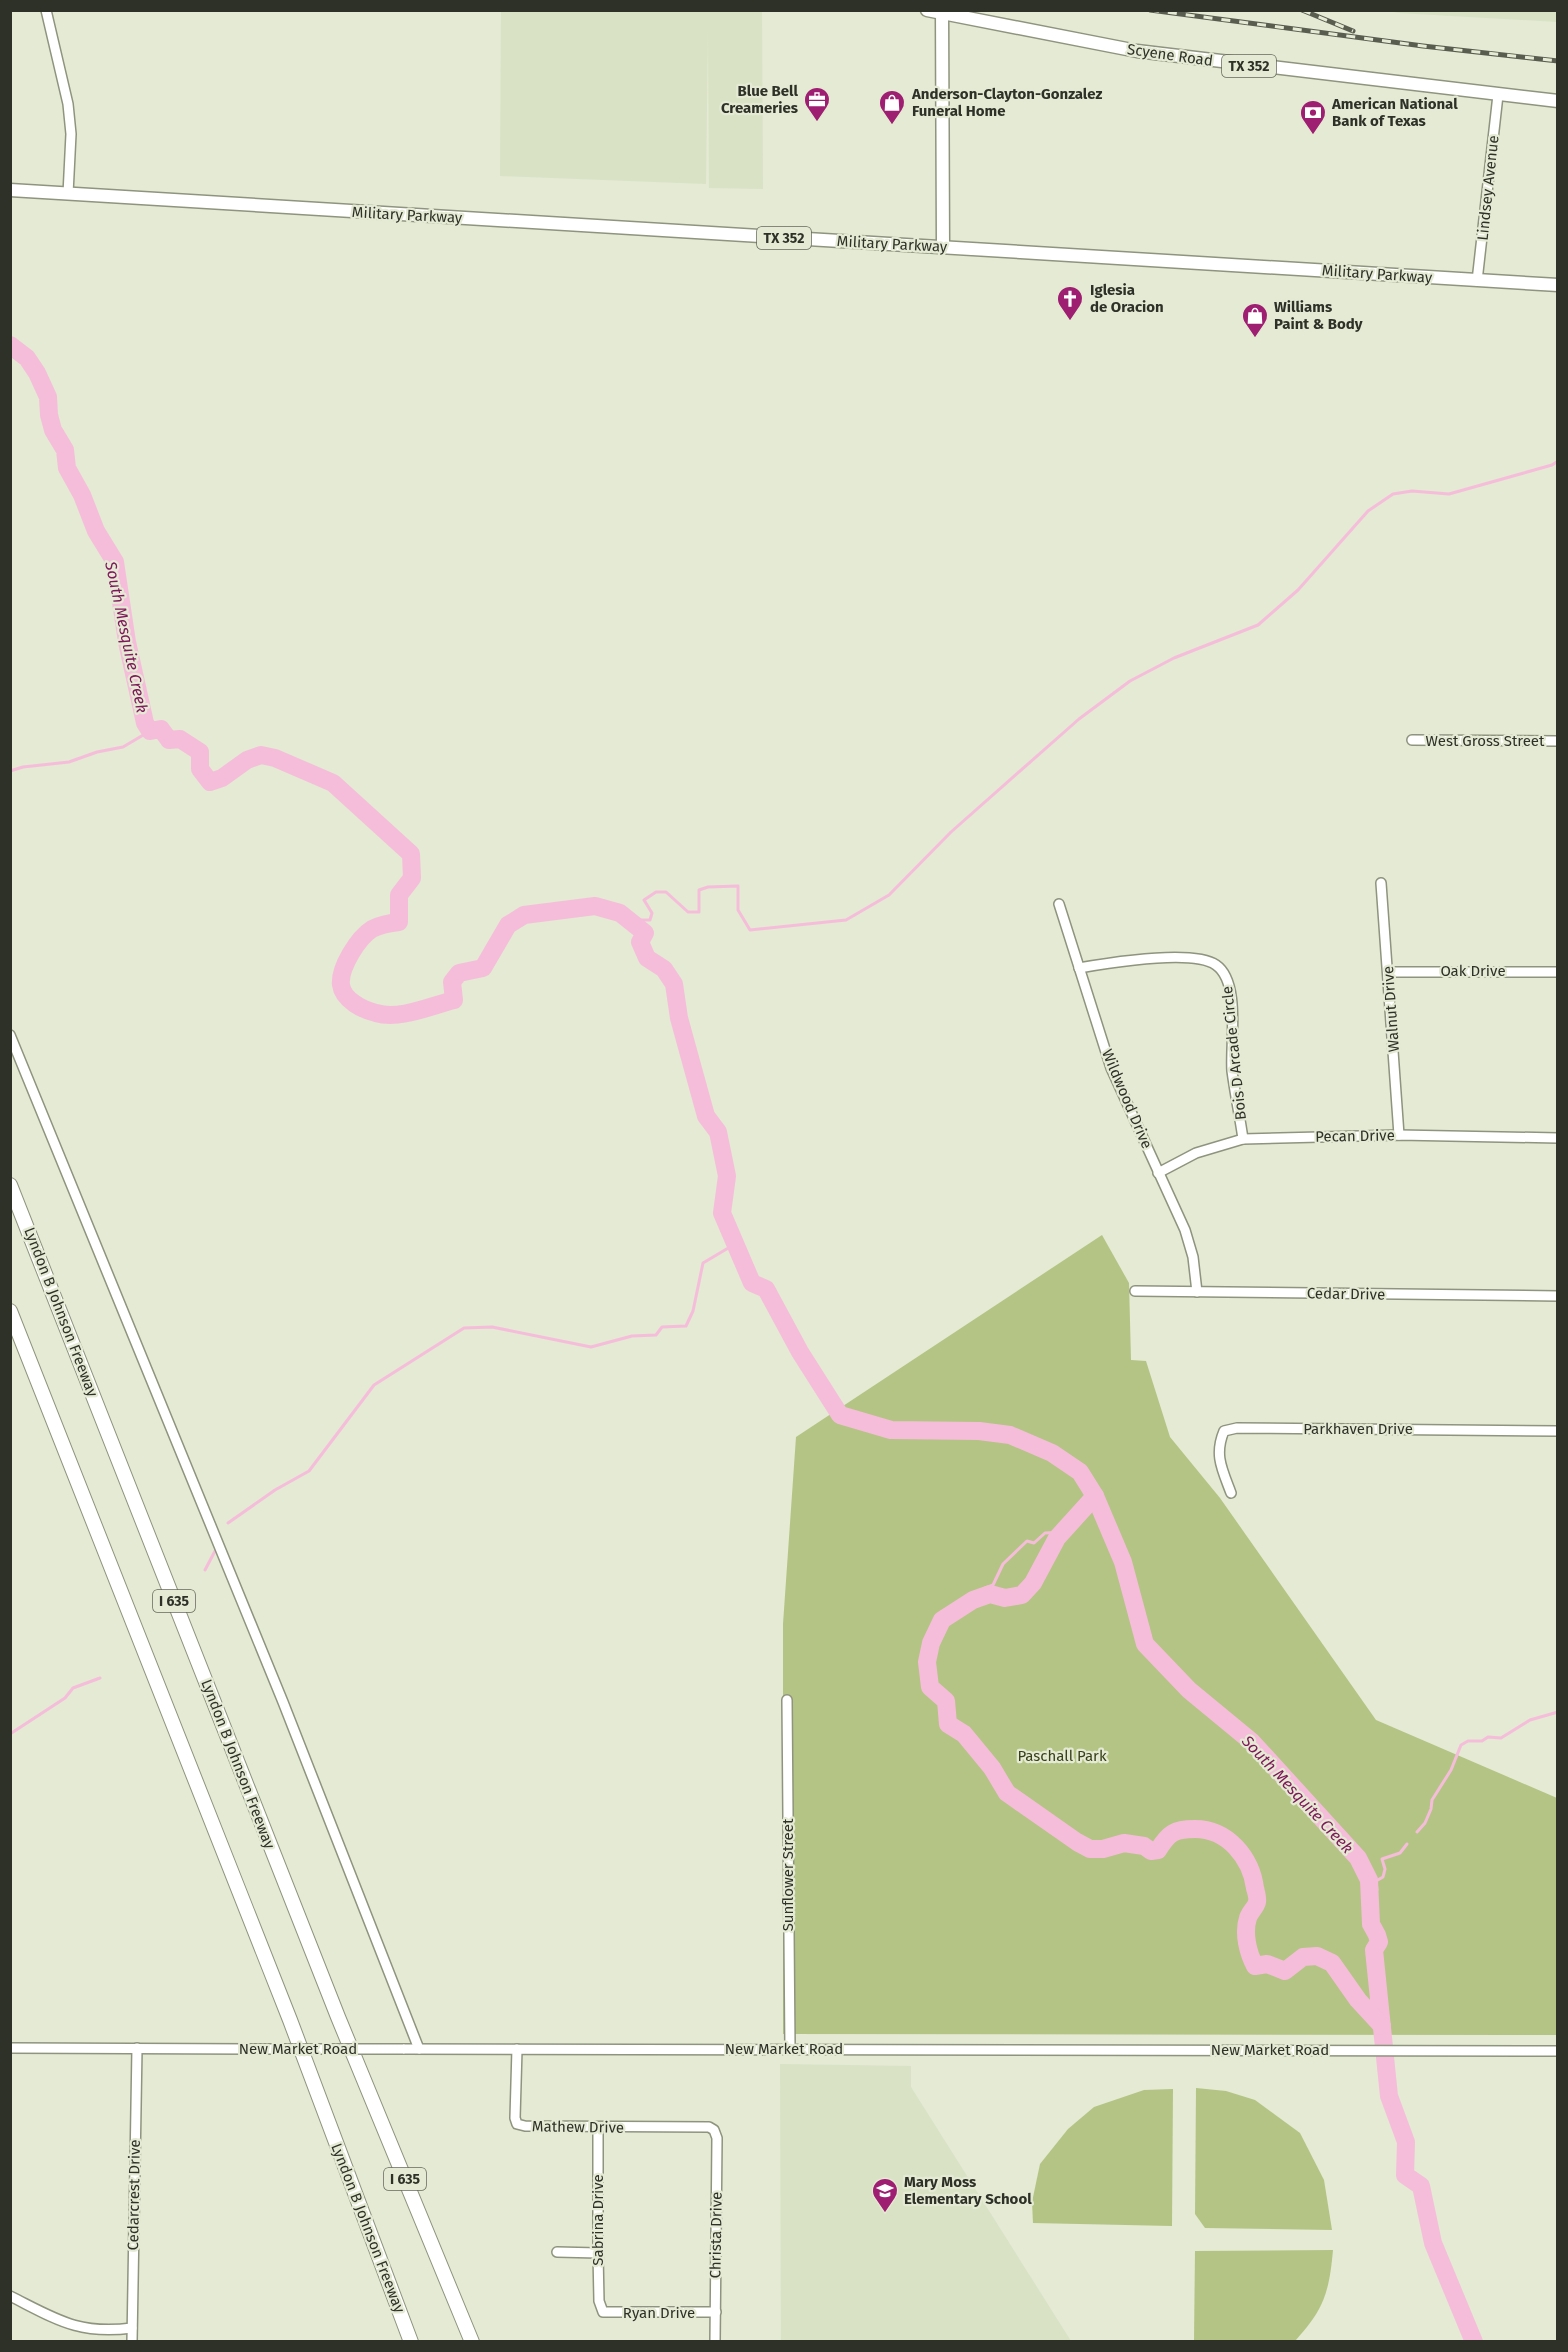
<svg xmlns="http://www.w3.org/2000/svg" width="1568" height="2352" font-family="'Fira Sans',sans-serif">
<style>
.built{fill:#d9e2c4}
.green{fill:#b4c485}
.lines{fill:none;stroke-linecap:round;stroke-linejoin:round}
.stream{stroke:#f5bdda;stroke-width:3}
.river{stroke:#f5bdda;stroke-width:18}
.minor-casing{stroke:#8e947e;stroke-width:12}
.major-casing{stroke:#8e947e;stroke-width:15}
.highway-casing{stroke:#8e947e;stroke-width:16}
.minor{stroke:#fff;stroke-width:9}
.major{stroke:#fff;stroke-width:12}
.highway{stroke:#fff;stroke-width:14}
.rail-casing{stroke:#595d50;stroke-width:5}
.rail{stroke:#e4ead3;stroke-width:3;stroke-dasharray:9;stroke-linecap:butt}
.minor-bridge-casing{stroke:#8e947e;stroke-width:12;stroke-linecap:butt}
.minor-bridge{stroke:#fff;stroke-width:9}
.labels{text-anchor:middle;stroke-width:4.5;stroke-linejoin:round;paint-order:stroke}
.shield{fill:#e4ead3;stroke:#65685b;stroke-width:1.5}
.shield-label{font-size:14px;font-weight:bold;fill:#2e3128}
.street-label{font-size:15px;fill:#2e3128;stroke:#e4ead3}
.poi-label{font-size:15px;font-weight:bold;fill:#2e3128;stroke:#e4ead3;text-anchor:start}
.park-label{font-size:15px;fill:#384019;stroke:#e4ead3}
.water-label{font-size:16px;font-style:italic;fill:#80175b;stroke:#e4ead3}
</style>
<rect width="100%" height="100%" fill="#e4ead3"/>
<g class="built">
<path d="M 501,11 L 762,11 L 763,189 L 709,188 L 708,29 L 706,184 L 500,176 Z"/>
<path d="M 1387,11 L 1557,11 L 1557,22 L 1399,13 Z"/>
<path d="M 780,2064 L 911,2066 L 911,2087 L 1071,2341 L 781,2341 Z"/>
</g>
<g class="green">
<path d="M 1102,1235 L 1129,1283 L 1131,1360 L 1146,1361 L 1170,1437 L 1220,1498 L 1376,1720 L 1557,1798 L 1557,2035 L 783,2034 L 783,1624 L 796,1437 Z"/>
<path d="M 1196,2088 L 1226,2091 L 1255,2100 L 1300,2133 L 1324,2180 L 1332,2230 L 1205,2228 L 1195,2214 Z"/>
<path d="M 1173,2089 L 1172,2226 L 1033,2223 L 1032,2202 L 1040,2164 L 1068,2129 L 1094,2107 L 1144,2090 Z"/>
<path d="M 1333,2250 C 1329,2293 1324,2309 1295,2341 L 1194,2341 L 1195,2251 Z"/>
</g>
<g class="lines">
<g class="stream">
<path d="M 10,771 L 23,767 L 69,762 L 97,752 L 123,747 L 150,731"/>
<path d="M 629,920 L 650,920 L 652,913 L 644,900 L 656,892 L 666,892 L 688,912 L 699,912 L 699,890 L 708,887 L 738,886 L 738,910 L 750,930 L 846,920 L 889,895 L 951,832 L 1079,719 L 1130,681 L 1174,658 L 1258,625 L 1298,590 L 1368,511 L 1393,494 L 1412,491 L 1449,494 L 1552,465 L 1558,461"/>
<path d="M 228,1523 L 275,1490 L 309,1471 L 374,1385 L 464,1328 L 492,1327 L 591,1347 L 632,1336 L 656,1335 L 662,1327 L 686,1326 L 693,1311 L 703,1263 L 735,1244"/>
<path d="M 205,1570 L 215,1551"/>
<path d="M 977,1598 L 983,1589 L 993,1585 L 1003,1564 L 1027,1541 L 1034,1543 L 1045,1533 L 1063,1532"/>
<path d="M 10,1734 L 65,1698 L 73,1688 L 100,1678"/>
<path d="M 1417,1832 L 1425,1823 L 1431,1809 L 1432,1800 L 1451,1770 L 1461,1745 L 1468,1741 L 1482,1741 L 1488,1737 L 1501,1738 L 1530,1720 L 1558,1712"/>
<path d="M 1370,1898 L 1377,1890 L 1376,1881 L 1383,1877 L 1385,1869 L 1382,1859 L 1400,1853 L 1407,1844"/>
</g>
<g class="river">
<path d="M 10,345 L 27,358 L 37,373 L 48,397 L 49,415 L 53,430 L 65,450 L 67,468 L 82,495 L 96,531 L 115,562 L 127,642 L 145,723 L 150,731 L 161,729 L 169,740 L 180,739 L 200,752 L 200,769 L 210,782 L 222,778 L 247,760 L 261,755 L 275,758 L 333,783 L 411,854 L 412,878 L 399,895 L 399,922 C 390,923 380,925 372,929 C 358,938 339,968 341,985 C 343,1000 363,1010 376,1013 C 400,1020 430,1006 454,1000 L 452,982 L 459,973 L 483,968 L 508,925 L 524,915 L 595,906 L 620,913 L 645,933 L 640,942 L 647,958 L 664,969 L 674,984 L 679,1018 L 706,1116 L 718,1132 L 727,1176 L 722,1213 L 752,1283 L 766,1289 L 800,1352 L 840,1415 L 891,1430 L 979,1431 L 1010,1435 L 1052,1453 L 1080,1472 L 1095,1496 L 1123,1562 L 1145,1644 L 1189,1690 L 1252,1742 L 1358,1858 L 1369,1880 L 1371,1924 L 1377,1935 L 1379,1942 L 1374,1950 L 1389,2096 L 1406,2142 L 1405,2175 L 1421,2186 L 1433,2243 L 1474,2342"/>
<path d="M 1095,1496 L 1057,1538 L 1033,1583 L 1022,1595 L 1005,1598 L 990,1594 L 973,1600 L 942,1620 L 931,1643 L 927,1662 L 930,1687 L 946,1701 L 948,1724 L 964,1734 L 992,1768 L 1007,1793 L 1077,1842 L 1090,1849 L 1103,1849 L 1124,1843 L 1144,1846 L 1151,1851 L 1158,1850 C 1169,1833 1174,1829 1195,1829 C 1228,1829 1251,1858 1255,1888 C 1256,1892 1258,1898 1257,1902 C 1256,1907 1250,1912 1248,1918 C 1243,1933 1248,1953 1255,1966 L 1267,1964 L 1285,1971 L 1303,1957 L 1317,1956 L 1332,1963 L 1358,2000 L 1382,2026"/>
</g>
<defs>
<g id="minor">
<path d="M 46,10 L 68,104 L 71,134 L 68,194"/>
<path d="M 1477,281 L 1498,95"/>
<path d="M 1412,740 L 1558,741"/>
<path d="M 1381,883 L 1399,1135"/>
<path d="M 1059,904 L 1111,1068 L 1185,1230 L 1193,1257 L 1197,1292"/>
<path d="M 1079,968 C 1108,963 1193,949 1216,965 C 1241,982 1230,1044 1232,1071 C 1235,1094 1240,1117 1243,1139"/>
<path d="M 1388,972 L 1558,972"/>
<path d="M 10,1035 L 283,1702 L 419,2049"/>
<path d="M 1158,1173 L 1196,1153 L 1243,1139 L 1399,1135 L 1558,1138"/>
<path d="M 1135,1291 L 1558,1296"/>
<path d="M 1231,1493 C 1222,1469 1214,1455 1224,1431 L 1237,1428 L 1558,1431"/>
<path d="M 787,1700 L 790,2049"/>
<path d="M 10,2048 L 252,2049"/>
<path d="M 403,2049 L 1558,2051"/>
<path d="M 517,2049 L 515,2118 L 517,2124 L 525,2126 L 709,2127 L 714,2130 L 717,2138 L 715,2342"/>
<path d="M 598,2128 L 598,2253 L 599,2301 L 603,2312 L 716,2312"/>
<path d="M 557,2252 L 598,2253"/>
<path d="M 10,2296 C 56,2319 78,2335 132,2328"/>
<path d="M 132,2342 L 137,2048"/>
</g>
<g id="major">
<path d="M 927,10 L 1137,51 L 1558,101"/>
<path d="M 942,10 L 943,247"/>
<path d="M 10,190 L 1558,285"/>
</g>
<g id="highway">
<path d="M 10,1185 L 338,2017 L 472,2342"/>
<path d="M 10,1311 L 290,2020 L 411,2342"/>
</g>
</defs>
<use href="#minor" class="minor-casing"/>
<use href="#major" class="major-casing"/>
<use href="#highway" class="highway-casing"/>
<use href="#minor" class="minor"/>
<use href="#major" class="major"/>
<use href="#highway" class="highway"/>
<defs>
<g id="rail">
<path d="M 1150,10 L 1423,46 L 1558,61"/>
<path d="M 1302,10 L 1353,31"/>
</g>
</defs>
<use href="#rail" class="rail-casing"/>
<use href="#rail" class="rail"/>
<defs>
<path id="minor-bridge" d="M 252,2049 L 403,2049"/>
</defs>
<use href="#minor-bridge" class="minor-bridge-casing"/>
<use href="#minor-bridge" class="minor-bridge"/>
</g>
<defs>
<symbol id="office-pin" viewBox="-11 -11 22 30"><path d="M0 17L-7.5 6A9.5 9.5 0 1 1 7.5 6Z" fill="#9e1e71" stroke="#e4ead3"/><path d="M-6-3h4V-5.5h4V-3h4V5H-6ZM-1-4.5V-3h2v-1.5ZM-6 0V1H6V0Z" fill="#fff"/></symbol>
<symbol id="shop-pin" viewBox="-11 -11 22 30"><path d="M0 17L-7.5 6A9.5 9.5 0 1 1 7.5 6Z" fill="#9e1e71" stroke="#e4ead3"/><path d="M-5-2.5h2.3a2.7 3.5 0 0 1 5.4 0H5L5.5 6h-11ZM-1.5-2.5h3a1.5 2.3 0 0 0-3 0Z" fill="#fff"/></symbol>
<symbol id="bank-pin" viewBox="-11 -11 22 30"><path d="M0 17L-7.5 6A9.5 9.5 0 1 1 7.5 6Z" fill="#9e1e71" stroke="#e4ead3"/><path d="M-6-4H6V4H-6ZM0-2.3a2.3 2.3 0 1 0 0 4.6a2.3 2.3 0 1 0 0-4.6Z" fill="#fff"/></symbol>
<symbol id="church-pin" viewBox="-11 -11 22 30"><path d="M0 17L-7.5 6A9.5 9.5 0 1 1 7.5 6Z" fill="#9e1e71" stroke="#e4ead3"/><path d="M-1.2-6h2.4v3.5h3.3v2.4h-3.3V6h-2.4V-.1h-3.3v-2.4h3.3Z" fill="#fff"/></symbol>
<symbol id="school-pin" viewBox="-11 -11 22 30"><path d="M0 17L-7.5 6A9.5 9.5 0 1 1 7.5 6Z" fill="#9e1e71" stroke="#e4ead3"/><path d="M0-5L7-2L0 1L-7-2ZM-4 1L0 2.5L4 1V4Q0 6-4 4Z" fill="#fff"/></symbol>
</defs>
<g fill-rule="evenodd">
<use href="#office-pin" x="802" y="85" width="30" height="40"/>
<use href="#shop-pin" x="877" y="88" width="30" height="40"/>
<use href="#bank-pin" x="1298" y="98" width="30" height="40"/>
<use href="#church-pin" x="1055" y="284" width="30" height="40"/>
<use href="#shop-pin" x="1240" y="301" width="30" height="40"/>
<use href="#school-pin" x="870" y="2176" width="30" height="40"/>
</g>
<g class="labels">
<g class="shield">
<rect x="1222" y="55" width="54" height="22" rx="4.5"/>
<rect x="757" y="227" width="54" height="22" rx="4.5"/>
<rect x="153" y="1590" width="42" height="22" rx="4.5"/>
<rect x="384" y="2168" width="42" height="22" rx="4.5"/>
</g>
<g class="shield-label">
<text x="1249" y="71">TX 352</text>
<text x="784" y="243">TX 352</text>
<text x="174" y="1606">I 635</text>
<text x="405" y="2184">I 635</text>
</g>
<g class="street-label">
<text transform="translate(1170 55) rotate(8)" y="5">Scyene Road</text>
<text transform="translate(1488 188) rotate(-84)" y="5">Lindsey Avenue</text>
<text transform="translate(407 215) rotate(3)" y="5">Military Parkway</text>
<text transform="translate(892 244) rotate(3)" y="5">Military Parkway</text>
<text transform="translate(1377 274) rotate(4)" y="5">Military Parkway</text>
<text x="1485" y="746">West Gross Street</text>
<text x="1473" y="976">Oak Drive</text>
<text transform="translate(1391 1009) rotate(-94)" y="5">Walnut Drive</text>
<text transform="translate(1234 1053) rotate(-96)" y="5">Bois D Arcade Circle</text>
<text transform="translate(1127 1099) rotate(67)" y="5">Wildwood Drive</text>
<text transform="translate(1355 1136) rotate(-1)" y="5">Pecan Drive</text>
<text transform="translate(1346 1294) rotate(1)" y="5">Cedar Drive</text>
<text transform="translate(61 1312) rotate(69)" y="5">Lyndon B Johnson Freeway</text>
<text x="1358" y="1434">Parkhaven Drive</text>
<text transform="translate(238 1764) rotate(69)" y="5">Lyndon B Johnson Freeway</text>
<text transform="translate(788 1875) rotate(-90)" y="5">Sunflower Street</text>
<text x="298" y="2054">New Market Road</text>
<text x="784" y="2054">New Market Road</text>
<text x="1270" y="2055">New Market Road</text>
<text transform="translate(578 2127) rotate(1)" y="5">Mathew Drive</text>
<text transform="translate(134 2195) rotate(-89)" y="5">Cedarcrest Drive</text>
<text transform="translate(598 2220) rotate(-90)" y="5">Sabrina Drive</text>
<text transform="translate(368 2228) rotate(69)" y="5">Lyndon B Johnson Freeway</text>
<text transform="translate(716 2235) rotate(-89)" y="5">Christa Drive</text>
<text x="659" y="2318">Ryan Drive</text>
</g>
<g class="poi-label">
<text x="798" y="96" text-anchor="end">Blue Bell<tspan x="798" dy="17">Creameries</tspan></text>
<text x="912" y="99">Anderson-Clayton-Gonzalez<tspan x="912" dy="17">Funeral Home</tspan></text>
<text x="1332" y="109">American National<tspan x="1332" dy="17">Bank of Texas</tspan></text>
<text x="1090" y="295">Iglesia<tspan x="1090" dy="17">de Oracion</tspan></text>
<text x="1274" y="312">Williams<tspan x="1274" dy="17">Paint &amp; Body</tspan></text>
<text x="904" y="2187">Mary Moss<tspan x="904" dy="17">Elementary School</tspan></text>
</g>
<g class="park-label">
<text x="1062" y="1761">Paschall Park</text>
</g>
<g class="water-label">
<text transform="translate(127 637) rotate(78)" y="6">South Mesquite Creek</text>
<text transform="translate(1298 1794) rotate(47)" y="6">South Mesquite Creek</text>
</g>
</g>
<rect width="1568" height="2352" fill="none" stroke="#2e3128" stroke-width="24"/>
</svg>
